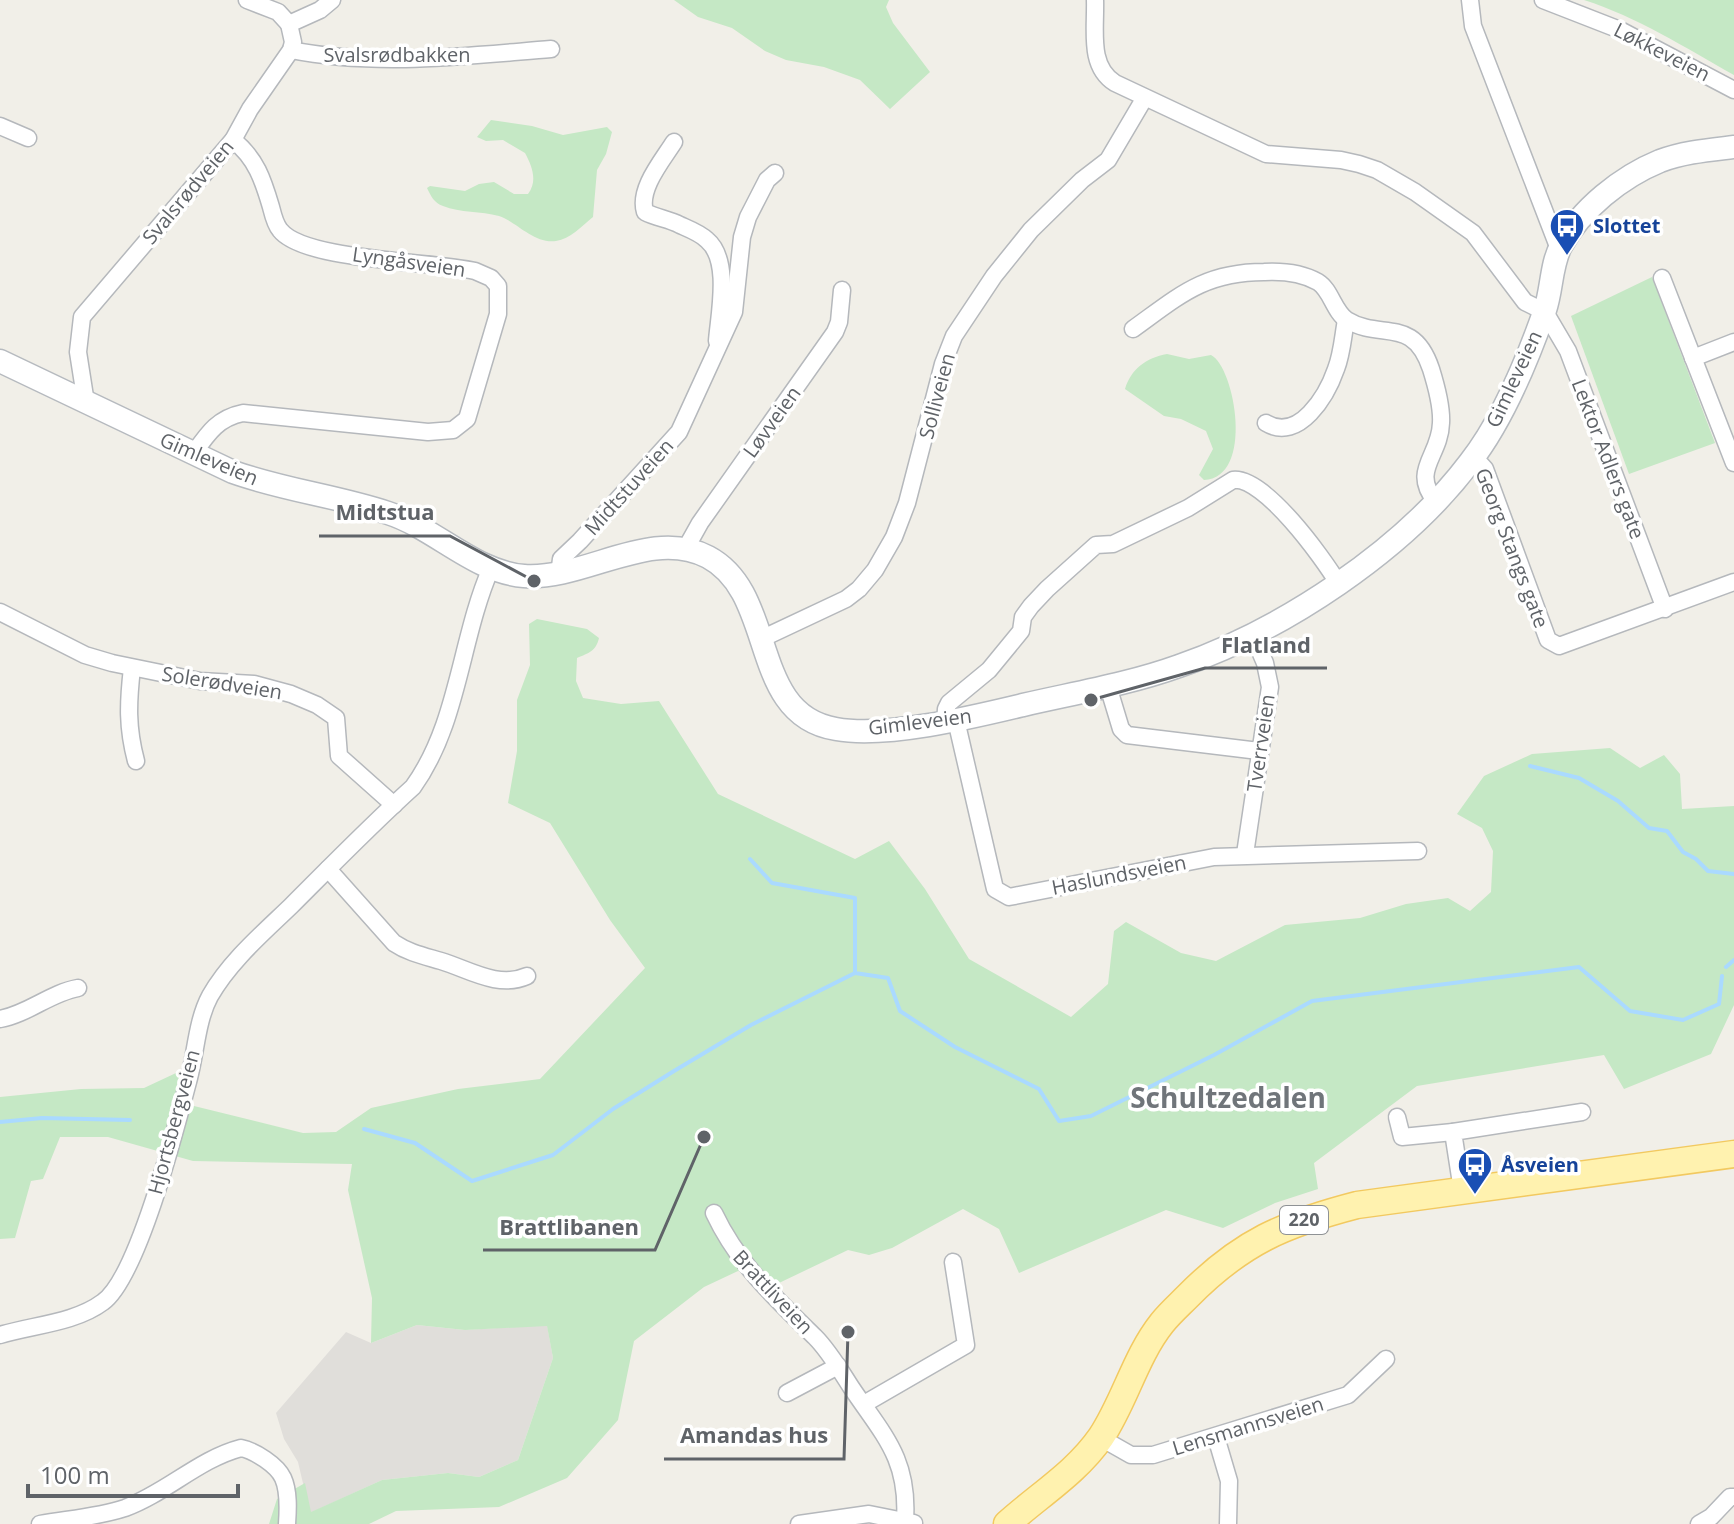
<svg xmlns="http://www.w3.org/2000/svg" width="1734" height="1524" font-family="'Open Sans',sans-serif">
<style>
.industrial{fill:#e0deda}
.green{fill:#c5e8c5}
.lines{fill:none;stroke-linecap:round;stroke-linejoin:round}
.stream{stroke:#aadaff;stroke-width:4}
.street-casing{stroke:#b5b8bc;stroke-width:19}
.secondary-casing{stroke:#b6babf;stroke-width:25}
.primary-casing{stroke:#f2c960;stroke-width:29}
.street{stroke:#fff;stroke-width:16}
.secondary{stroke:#fff;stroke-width:22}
.primary{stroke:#fff2af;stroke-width:26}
.labels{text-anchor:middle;stroke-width:7;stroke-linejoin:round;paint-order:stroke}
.shield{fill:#fff;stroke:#8f9295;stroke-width:2}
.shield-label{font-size:18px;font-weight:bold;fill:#5f6368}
.street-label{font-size:20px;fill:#5f6368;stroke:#fff}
.transit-label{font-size:20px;font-weight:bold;fill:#164399;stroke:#fff;text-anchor:start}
.district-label{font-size:28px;font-weight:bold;fill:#70757a;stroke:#fff}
.leader{fill:none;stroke:#5f6368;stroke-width:3}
.callout-dot{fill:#5f6368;stroke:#fff;stroke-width:3}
.callout-label{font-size:22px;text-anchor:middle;font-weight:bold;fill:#5f6368;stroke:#fff;stroke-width:7;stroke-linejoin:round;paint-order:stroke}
</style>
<rect width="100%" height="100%" fill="#f1efe8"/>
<path class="industrial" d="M 417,1325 L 465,1330 L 547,1325 L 553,1358 L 518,1460 L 479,1477 L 448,1473 L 382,1480 L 310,1513 L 298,1462 L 284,1439 L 276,1413 L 346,1332 L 371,1343 Z"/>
<g class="green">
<path d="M 674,0 L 889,0 L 886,7 L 893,23 L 930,72 L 890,109 L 860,80 L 824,67 L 786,60 L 765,51 L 732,28 L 698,17 Z"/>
<path d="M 1584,0 L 1734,0 L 1734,75 C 1686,48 1637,17 1584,0 Z"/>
<path d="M 491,120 L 532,126 L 563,135 L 607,127 L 612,132 L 606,154 L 597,170 L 593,217 C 582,226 570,239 556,241 C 534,244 517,222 499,216 C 481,211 460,213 443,206 C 434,203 431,196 427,188 L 430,186 L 465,191 L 479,184 L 494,182 L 514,194 L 528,194 C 538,181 532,166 525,153 L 503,140 L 486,141 L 477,137 Z"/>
<path d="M 1652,277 L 1715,443 L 1629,474 L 1571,316 Z"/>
<path d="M 1167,354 L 1189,359 L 1211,355 C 1235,367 1255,478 1204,480 L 1199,475 L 1213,449 L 1206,431 L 1181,419 L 1164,416 L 1125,389 C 1131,369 1146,358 1167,354 Z"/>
<path d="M 537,619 L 587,629 L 599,638 C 596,651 589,653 577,658 L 576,681 L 583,698 L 621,704 L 659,701 L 718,794 L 855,859 L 889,841 L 925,889 L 969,959 L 1071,1017 L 1108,984 L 1114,931 L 1126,922 L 1181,953 L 1216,961 L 1285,925 L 1360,918 L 1406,904 L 1448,898 L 1470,911 L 1491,892 L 1493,851 L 1482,828 L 1457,814 L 1484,776 L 1532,754 L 1610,748 L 1640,768 L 1664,755 L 1680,774 L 1682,809 L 1734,806 L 1734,1005 L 1711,1054 L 1624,1089 L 1604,1055 L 1417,1086 L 1314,1163 L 1318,1189 L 1275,1203 L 1223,1228 L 1166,1210 L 1019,1273 L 999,1229 L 963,1209 L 892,1248 L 869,1255 L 848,1250 L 779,1283 L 738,1271 L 704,1287 L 634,1341 L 618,1420 L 567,1478 L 499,1507 L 396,1511 L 369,1524 L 269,1524 L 277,1499 L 305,1483 L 311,1512 L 382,1480 L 448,1473 L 479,1477 L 518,1460 L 553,1358 L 547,1326 L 465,1330 L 417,1325 L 371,1343 L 372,1298 L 348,1190 L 352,1164 L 193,1161 L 108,1137 L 60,1137 L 43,1179 L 31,1181 L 15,1238 L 0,1239 L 0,1097 L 81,1089 L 144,1088 L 176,1073 L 194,1106 L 303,1133 L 336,1132 L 371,1108 L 458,1089 L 540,1079 L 645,968 L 610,920 L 550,823 L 508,803 L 517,751 L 517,700 L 530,665 L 529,624 Z"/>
</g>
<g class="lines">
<g class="stream">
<path d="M 1530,766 L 1579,778 L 1618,801 L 1649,828 L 1667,831 L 1683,852 L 1696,859 L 1708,871 L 1734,874"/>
<path d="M 750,859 L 772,883 L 855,898 L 855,973 L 888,978 L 900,1011 L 955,1047 L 1039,1089 L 1059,1121 L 1091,1116 L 1214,1055 L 1312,1001 L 1579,967 L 1630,1011 L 1683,1020 L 1719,1004 L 1722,976"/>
<path d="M 1726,967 L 1734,960"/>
<path d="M 0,1122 L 42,1118 L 130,1120"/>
<path d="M 364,1129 L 415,1143 L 472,1181 L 553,1155 L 613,1109 L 674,1071 L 751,1025 L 855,973"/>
</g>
<defs>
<g id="street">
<path d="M 247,0 L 278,12 L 289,24"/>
<path d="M 1095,0 C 1096,30 1088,66 1115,83 L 1266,154 L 1341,160 L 1359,164 L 1377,170 L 1415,192 L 1473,233 L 1525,302 L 1545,312 L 1568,351 L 1665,609"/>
<path d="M 1470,0 L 1473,26 L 1559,249"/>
<path d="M 1543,0 L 1620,30 L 1734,90"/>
<path d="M 291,50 C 376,67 465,56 551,49"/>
<path d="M 0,126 L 28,138"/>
<path d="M 674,142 C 662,161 638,189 645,212 C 657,218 669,219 680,225 C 689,229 700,233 707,240 C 731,260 719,314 717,341"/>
<path d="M 1662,278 L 1734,463"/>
<path d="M 1133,329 C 1179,296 1204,272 1264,272 C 1282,271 1302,273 1318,282 C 1331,290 1334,312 1347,320 C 1381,341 1413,315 1431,369 C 1436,385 1442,406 1441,423 C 1440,457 1410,470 1436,502"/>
<path d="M 1693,358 L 1734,342"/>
<path d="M 86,403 L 78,352 L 82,317 L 233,140 L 250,109 L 291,50 L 293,42 L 289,24 L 320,10 L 332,0"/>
<path d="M 1266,423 C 1299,443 1327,395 1336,369 C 1342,354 1343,336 1346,320"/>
<path d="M 194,453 C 208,433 218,418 243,413 L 428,432 L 453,430 L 467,419 L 498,314 L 498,286 L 491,278 L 475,271 C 433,261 304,261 280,230 C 275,224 273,215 271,207 C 263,180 256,158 233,140"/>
<path d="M 1474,457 L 1485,469 L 1548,640 L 1559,646 L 1734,582"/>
<path d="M 686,548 L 700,523 L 835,332 L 839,322 L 842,290"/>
<path d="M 559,575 L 561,559 L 580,541 L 679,432 L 734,312 L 742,237 L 748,217 L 767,180 L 775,173"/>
<path d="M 0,612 L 85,655 L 112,663 L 200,681 L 254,684 L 291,694 L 317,705 L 336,718 L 339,756 L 394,805"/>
<path d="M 761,639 L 846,599 L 859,589 L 875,570 L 894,537 L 907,503 L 943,364 L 954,336 L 994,276 L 1031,230 L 1082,180 L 1108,160 L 1144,99"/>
<path d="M 132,668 C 128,703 127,727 136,761"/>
<path d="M 1108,686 L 1121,729 L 1127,735 L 1259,751"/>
<path d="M 956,720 L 995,889 L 1009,897 L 1214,857 L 1418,851"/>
<path d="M 945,722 L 946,709 L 949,703 L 989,670 L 1021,631 L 1023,617 L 1031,606 L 1047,589 L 1096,545 L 1113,544 L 1188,508 L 1233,480 C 1264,476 1323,558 1338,583"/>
<path d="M 1245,854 L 1270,687 L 1265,663 L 1253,635"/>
<path d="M 328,869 L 394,943 C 409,953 424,956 441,961 C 468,969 498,989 527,976"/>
<path d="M 0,1019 C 28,1014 50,993 78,988"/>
<path d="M 1397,1117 L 1402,1137 L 1453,1132"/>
<path d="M 1462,1190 L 1453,1132 L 1582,1112"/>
<path d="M 714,1213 C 738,1264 775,1298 815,1337 C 829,1351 840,1370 851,1387 C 883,1435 909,1458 905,1520"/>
<path d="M 0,1335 C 33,1325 75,1323 103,1302 C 138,1277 177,1124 189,1078 C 196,1051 197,1020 210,996 C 230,961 263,933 291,906 C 331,866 371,825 413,787 C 459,723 460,639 491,568"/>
<path d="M 787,1393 L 838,1366"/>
<path d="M 864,1404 L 966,1345 L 953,1262"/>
<path d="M 1216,1437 L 1229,1481 L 1228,1524"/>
<path d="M 1101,1438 L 1131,1455 L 1153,1455 L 1348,1395 L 1386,1359"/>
<path d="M 40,1524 C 68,1519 98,1517 125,1508 C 166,1493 199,1459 241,1448 C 255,1451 277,1465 283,1478 C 289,1491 288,1510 287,1524"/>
<path d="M 799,1524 L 869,1514 L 914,1523"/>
<path d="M 1699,1524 L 1711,1517 L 1730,1497 L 1734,1497"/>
</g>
<path id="secondary" d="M 0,361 L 233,472 C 283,490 337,496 388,513 C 435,528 474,572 524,576 C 586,580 650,527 708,557 C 778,594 748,715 836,729 C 887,738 973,717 1023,705 C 1075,693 1129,684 1179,666 C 1283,630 1403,551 1470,462 C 1503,420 1527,361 1545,310 C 1552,290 1551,264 1561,246 C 1581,209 1621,177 1660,161 C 1684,152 1709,150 1734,147"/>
<path id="primary" d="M 1007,1524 C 1039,1495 1076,1473 1101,1437 C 1125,1401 1135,1357 1162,1323 C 1169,1314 1179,1305 1187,1297 C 1241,1242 1284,1224 1357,1205 L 1734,1154"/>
</defs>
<use href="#street" class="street-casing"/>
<use href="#secondary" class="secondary-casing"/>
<use href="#primary" class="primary-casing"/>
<use href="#street" class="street"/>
<use href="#secondary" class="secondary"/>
<use href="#primary" class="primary"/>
</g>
<defs>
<symbol id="bus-pin" viewBox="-11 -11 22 30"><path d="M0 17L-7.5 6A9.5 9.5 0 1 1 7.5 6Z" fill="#1a4fb4" stroke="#fff"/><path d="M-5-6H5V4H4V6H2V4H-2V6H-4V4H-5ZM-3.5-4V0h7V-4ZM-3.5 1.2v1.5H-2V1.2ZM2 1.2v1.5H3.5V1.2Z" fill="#fff"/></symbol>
</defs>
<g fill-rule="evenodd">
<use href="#bus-pin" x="1547" y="206" width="40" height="54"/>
<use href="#bus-pin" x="1455" y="1145" width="40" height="54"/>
</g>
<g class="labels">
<rect class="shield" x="1280" y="1206" width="48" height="28" rx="6"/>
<g class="shield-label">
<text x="1304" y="1226">220</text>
</g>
<g class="street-label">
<text transform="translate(1662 52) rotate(27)" y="7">Løkkeveien</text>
<text x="397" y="62">Svalsrødbakken</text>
<text transform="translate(188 192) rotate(-50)" y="7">Svalsrødveien</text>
<text transform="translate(409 262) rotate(8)" y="7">Lyngåsveien</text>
<text transform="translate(1514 379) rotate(-65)" y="7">Gimleveien</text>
<text transform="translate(937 396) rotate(-75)" y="7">Solliveien</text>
<text transform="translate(772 422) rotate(-54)" y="7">Løvveien</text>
<text transform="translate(209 459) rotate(23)" y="7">Gimleveien</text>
<text transform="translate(1608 459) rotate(69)" y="7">Lektor Adlers gate</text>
<text transform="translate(629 487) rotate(-48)" y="7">Midtstuveien</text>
<text transform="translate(1512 548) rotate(69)" y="7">Georg Stangs gate</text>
<text transform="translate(222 683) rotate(9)" y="7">Solerødveien</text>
<text transform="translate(920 722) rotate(-7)" y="7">Gimleveien</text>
<text transform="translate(1261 743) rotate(-82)" y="7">Tverrveien</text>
<text transform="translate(1119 875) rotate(-11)" y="7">Haslundsveien</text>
<text transform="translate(174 1122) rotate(-75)" y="7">Hjortsbergveien</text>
<text transform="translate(773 1292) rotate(47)" y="7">Brattliveien</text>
<text transform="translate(1248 1426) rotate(-17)" y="7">Lensmannsveien</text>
</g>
<g class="transit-label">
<text x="1593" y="233">Slottet</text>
<text x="1501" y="1172">Åsveien</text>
</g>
<g class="district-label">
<text x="1228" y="1108">Schultzedalen</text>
</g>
</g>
<path class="leader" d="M534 581L450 536H319M1091 700L1205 668H1327M704 1137L655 1250H483M848 1332L844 1459H664"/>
<g class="callout-dot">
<circle cx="534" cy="581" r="8"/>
<circle cx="1091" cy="700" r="8"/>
<circle cx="704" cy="1137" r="8"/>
<circle cx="848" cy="1332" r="8"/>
</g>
<g class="callout-label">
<text x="385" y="520">Midtstua</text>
<text x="1266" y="653">Flatland</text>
<text x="569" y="1235">Brattlibanen</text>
<text x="754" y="1443">Amandas hus</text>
</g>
<path d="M28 1484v12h210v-12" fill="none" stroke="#5f6368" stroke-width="4"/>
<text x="40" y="1484" font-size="24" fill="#5f6368" stroke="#ffffff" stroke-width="6" paint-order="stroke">100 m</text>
</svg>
